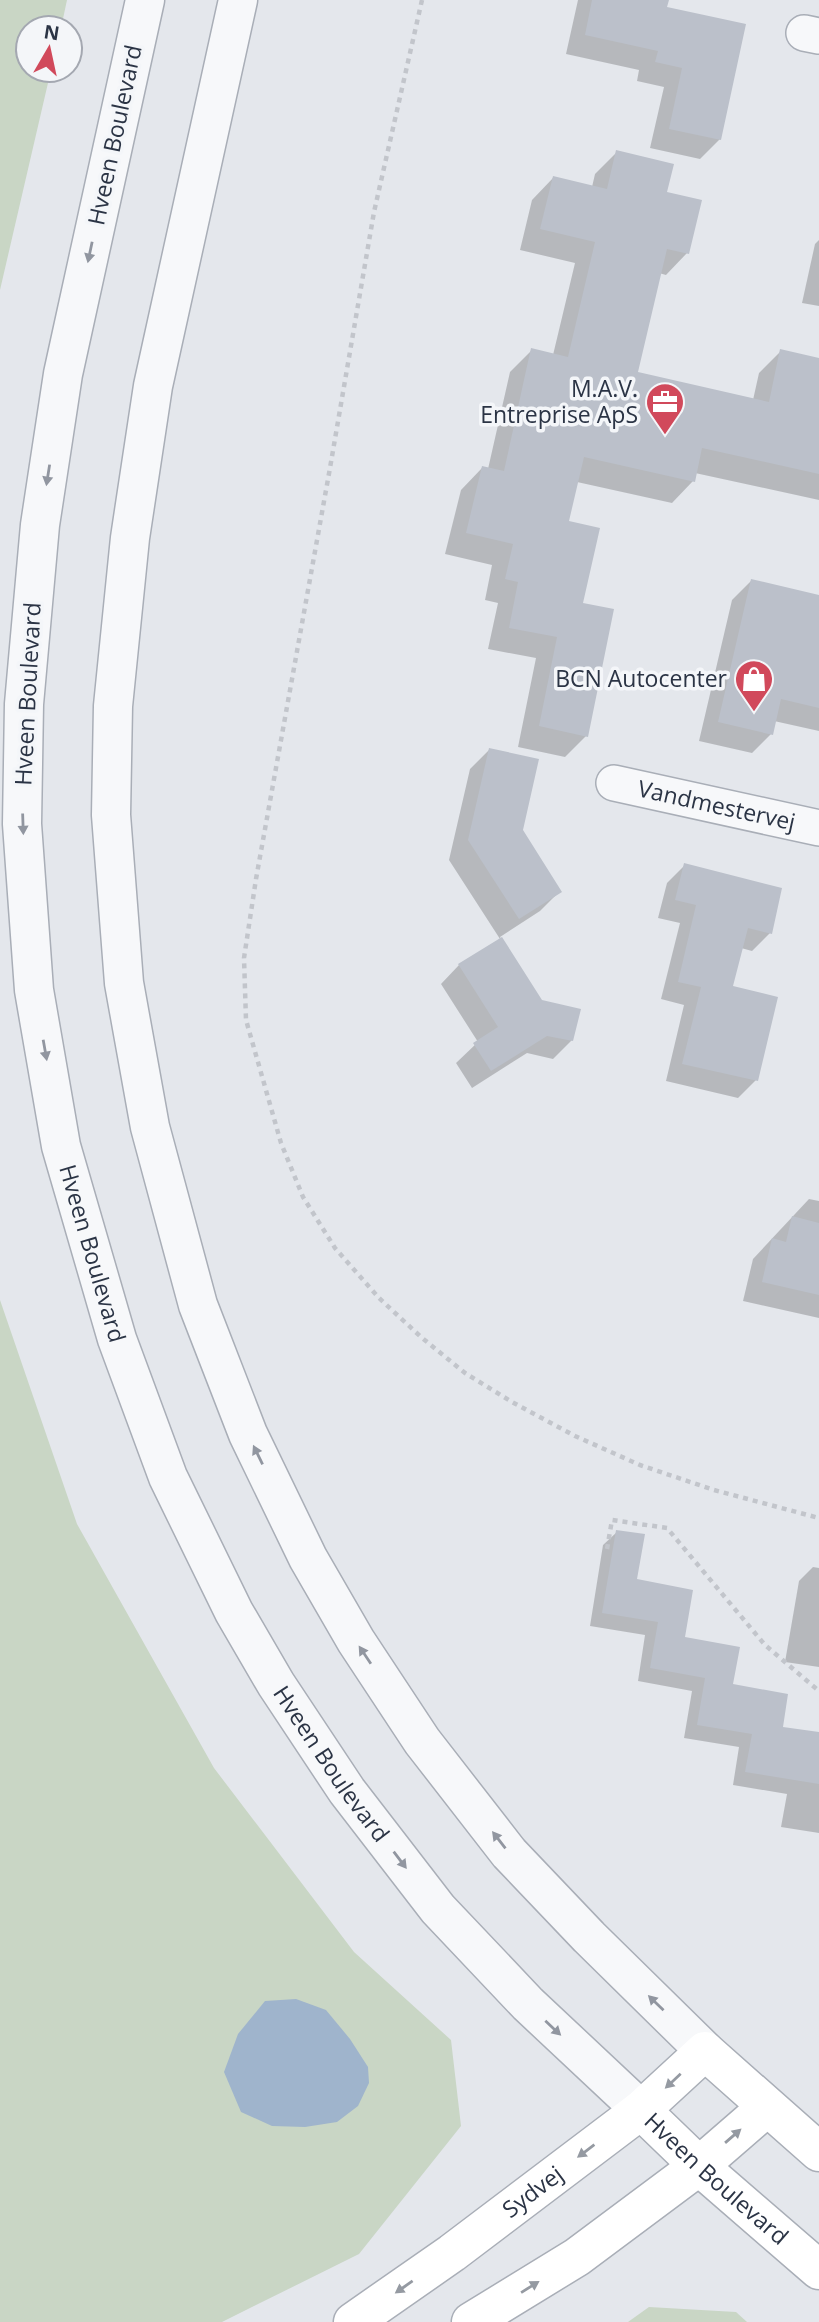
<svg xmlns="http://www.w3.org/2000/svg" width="819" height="2322" font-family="'Open Sans',sans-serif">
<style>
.green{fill:#c9d6c5}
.water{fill:#9fb4cc}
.shadow{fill:#0003}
.building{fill:#bbc0ca}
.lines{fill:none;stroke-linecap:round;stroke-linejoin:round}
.minor-casing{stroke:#a9aeb7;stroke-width:38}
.tertiary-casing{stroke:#a9aeb7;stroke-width:41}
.secondary-casing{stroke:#a9aeb7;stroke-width:41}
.path{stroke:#c2c5cb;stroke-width:4.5;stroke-dasharray:5 5;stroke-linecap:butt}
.minor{stroke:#f7f8fa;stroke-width:35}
.tertiary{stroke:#f7f8fa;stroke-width:38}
.secondary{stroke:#fff;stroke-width:38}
.oneway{fill:#9196a0}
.oneway2{fill:#959aa2}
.labels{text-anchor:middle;stroke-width:7;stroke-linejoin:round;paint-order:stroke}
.street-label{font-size:23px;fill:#2b3445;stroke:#f4f6f9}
.poi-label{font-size:23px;fill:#2b3445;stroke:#f4f6f9;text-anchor:end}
</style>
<rect width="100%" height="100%" fill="#e4e7ec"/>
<g class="green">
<path d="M 0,0 L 67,0 L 61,28 L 28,28 L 28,70 L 51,70 L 0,290 Z"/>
<path d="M 0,1300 L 77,1524 L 214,1768 L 354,1952 L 451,2040 L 461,2126 L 359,2254 L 222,2322 L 0,2322 Z"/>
<path d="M 649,2307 L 736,2312 L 747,2322 L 628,2322 Z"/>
</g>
<path class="water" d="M 296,1999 L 326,2010 L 350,2039 L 368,2067 L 369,2083 L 358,2106 L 337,2122 L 305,2127 L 272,2126 L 241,2112 L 224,2072 L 238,2034 L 265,2001 Z"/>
<g class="shadow">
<path d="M 578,0 L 667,0 L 665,8 L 720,139 L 700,159 L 650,148 L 664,87 L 637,81 L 639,70 L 566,54 Z"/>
<path d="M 617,152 L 665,194 L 687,253 L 666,275 L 659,273 L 636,374 L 753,400 L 759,373 L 781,351 L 819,359 L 819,500 L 695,473 L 693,481 L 672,503 L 577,482 L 567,522 L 586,736 L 565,757 L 518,747 L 536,658 L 488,649 L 498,603 L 485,600 L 492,565 L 445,554 L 461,490 L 482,468 L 488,469 L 510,372 L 532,350 L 553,355 L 575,263 L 520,250 L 532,200 L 553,178 L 592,187 L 595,174 Z"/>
<path d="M 819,240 L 819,306 L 802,303 L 815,244 Z"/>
<path d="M 751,581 L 819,597 L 819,731 L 774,721 L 771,734 L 752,753 L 699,741 L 732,600 Z"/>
<path d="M 490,749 L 521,830 L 560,891 L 540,911 L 500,937 L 541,1001 L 572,1040 L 553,1059 L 527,1053 L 472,1088 L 456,1063 L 478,1042 L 441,984 L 459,965 L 500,939 L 449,860 L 470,769 Z"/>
<path d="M 685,865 L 770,933 L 752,951 L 741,948 L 731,987 L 756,1080 L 738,1098 L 666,1081 L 684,1005 L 661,999 L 680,923 L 658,918 L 667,883 Z"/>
<path d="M 809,1199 L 819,1201 L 819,1318 L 743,1301 L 753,1259 Z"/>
<path d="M 617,1532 L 635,1581 L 683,1639 L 731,1686 L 781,1728 L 819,1734 L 819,1833 L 781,1827 L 787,1794 L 733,1785 L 739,1747 L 684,1738 L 692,1691 L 638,1681 L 645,1635 L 590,1626 L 603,1545 Z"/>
<path d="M 813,1567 L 819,1568 L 819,1667 L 785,1662 L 799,1581 Z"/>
</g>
<g class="building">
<path d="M 592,0 L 669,0 L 667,7 L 746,24 L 721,140 L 669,129 L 682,68 L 655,62 L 658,51 L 585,35 Z"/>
<path d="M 616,150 L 674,164 L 667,192 L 702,200 L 689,254 L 667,249 L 638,372 L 769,402 L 780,349 L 819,358 L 819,474 L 702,448 L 695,482 L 584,457 L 569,521 L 600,528 L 583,603 L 614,609 L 588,737 L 539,726 L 557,637 L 509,628 L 518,582 L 505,579 L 513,544 L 466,533 L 482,466 L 504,471 L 531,348 L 568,357 L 595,242 L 540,229 L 553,176 L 607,189 Z"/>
<path d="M 751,579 L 819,595 L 819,708 L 781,699 L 773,735 L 718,722 Z"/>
<path d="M 489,748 L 539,759 L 523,830 L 562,892 L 519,919 L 468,840 Z"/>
<path d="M 684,863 L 782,888 L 772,934 L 748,928 L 733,986 L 778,997 L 758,1081 L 682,1064 L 701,987 L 678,982 L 696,905 L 675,900 Z"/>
<path d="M 502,937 L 542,1000 L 581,1009 L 573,1041 L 547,1036 L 491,1071 L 473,1043 L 498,1027 L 458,964 Z"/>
<path d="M 792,1216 L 819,1223 L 819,1295 L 762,1282 L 772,1238 L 786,1242 Z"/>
<path d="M 616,1530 L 645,1534 L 637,1579 L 693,1590 L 685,1637 L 740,1647 L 733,1684 L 788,1694 L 783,1727 L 819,1732 L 819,1784 L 745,1772 L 752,1734 L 697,1725 L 705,1678 L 650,1668 L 658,1622 L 602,1613 Z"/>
</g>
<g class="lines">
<defs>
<g id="minor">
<path d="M 804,33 L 819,36"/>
<path id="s1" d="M 614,783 L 819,828"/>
</g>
<g id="tertiary">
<path id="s2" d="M 145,0 L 63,374 L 40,525 L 24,704 L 22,824 L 34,990 L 61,1146 L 117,1339 L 168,1477 L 234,1612 L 276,1684 L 347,1791 L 438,1909 L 528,2004 L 641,2110"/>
<path d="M 238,0 L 153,386 L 130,538 L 113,706 L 111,815 L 124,983 L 150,1127 L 198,1305 L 248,1434 L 308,1558 L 356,1641 L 422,1741 L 509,1853 L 589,1937 L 705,2051"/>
</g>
<g id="secondary">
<path id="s3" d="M 641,2110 L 699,2166 L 819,2270"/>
<path id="s4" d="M 353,2322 L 452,2253 L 641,2110 L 705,2051 L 819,2152"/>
<path d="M 471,2322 L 577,2257 L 699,2166 L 767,2107"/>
</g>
</defs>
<use href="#minor" class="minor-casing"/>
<use href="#tertiary" class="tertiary-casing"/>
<use href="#secondary" class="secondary-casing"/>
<g class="path">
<path d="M 422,0 L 374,212 L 330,468 L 256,879 L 244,958 L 246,1020 L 281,1143 L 303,1197 L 335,1248 L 379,1298 L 421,1337 L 465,1373 L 512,1402 L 575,1436 L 640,1465 L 714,1490 L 819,1518"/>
<path d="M 607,1549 L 612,1520 L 667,1528 L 765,1645 L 819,1691"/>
</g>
<use href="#minor" class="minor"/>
<use href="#tertiary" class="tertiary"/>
<use href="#secondary" class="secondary"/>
</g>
<defs><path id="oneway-solid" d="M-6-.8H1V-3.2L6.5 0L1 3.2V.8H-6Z" transform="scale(1.75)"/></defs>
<g class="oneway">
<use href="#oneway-solid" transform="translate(90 252) rotate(102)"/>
<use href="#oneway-solid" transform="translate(48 475) rotate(99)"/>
<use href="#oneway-solid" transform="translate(23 824) rotate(88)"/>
<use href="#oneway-solid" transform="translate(45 1050) rotate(80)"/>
<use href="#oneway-solid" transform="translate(258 1455) rotate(-116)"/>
<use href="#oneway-solid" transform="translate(365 1655) rotate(-124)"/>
<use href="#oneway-solid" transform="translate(499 1840) rotate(-128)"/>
<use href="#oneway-solid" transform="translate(400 1860) rotate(53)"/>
<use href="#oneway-solid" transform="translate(656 2003) rotate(-136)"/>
<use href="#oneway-solid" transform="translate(553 2028) rotate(43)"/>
</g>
<g class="oneway2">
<use href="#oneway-solid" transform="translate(673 2081) rotate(137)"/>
<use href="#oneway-solid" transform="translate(733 2136) rotate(-41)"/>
<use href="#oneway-solid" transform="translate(586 2151) rotate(143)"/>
<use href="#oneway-solid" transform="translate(404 2287) rotate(145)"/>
<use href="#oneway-solid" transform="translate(530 2287) rotate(-32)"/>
</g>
<defs>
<symbol id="office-pin" viewBox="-11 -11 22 30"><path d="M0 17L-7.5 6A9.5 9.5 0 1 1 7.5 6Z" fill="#d1495b" stroke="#f4f6f9"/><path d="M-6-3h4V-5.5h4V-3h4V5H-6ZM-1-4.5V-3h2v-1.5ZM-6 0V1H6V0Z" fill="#fff"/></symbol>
<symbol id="shop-pin" viewBox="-11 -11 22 30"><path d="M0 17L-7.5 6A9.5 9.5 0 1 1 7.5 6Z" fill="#d1495b" stroke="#f4f6f9"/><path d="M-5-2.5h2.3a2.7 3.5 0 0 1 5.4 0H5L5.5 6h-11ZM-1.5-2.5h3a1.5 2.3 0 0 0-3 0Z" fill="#fff"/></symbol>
</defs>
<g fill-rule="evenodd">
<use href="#office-pin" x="643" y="380" width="44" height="60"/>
<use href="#shop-pin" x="732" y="657" width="44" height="60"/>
</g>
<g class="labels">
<g class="street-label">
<text transform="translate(115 135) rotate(-78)" y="8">Hveen Boulevard</text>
<text transform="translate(28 694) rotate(-87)" y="8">Hveen Boulevard</text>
<text dy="8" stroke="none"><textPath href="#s1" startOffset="105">Vandmestervej</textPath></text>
<text dy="8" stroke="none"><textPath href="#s2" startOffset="1272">Hveen Boulevard</textPath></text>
<text dy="8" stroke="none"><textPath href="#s2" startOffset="1839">Hveen Boulevard</textPath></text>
<text dy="8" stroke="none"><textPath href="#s3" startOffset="102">Hveen Boulevard</textPath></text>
<text dy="8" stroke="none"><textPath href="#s4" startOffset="222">Sydvej</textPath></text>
</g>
<g class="poi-label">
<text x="638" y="397">M.A.V.<tspan x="638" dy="26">Entreprise ApS</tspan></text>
<text x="727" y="687">BCN Autocenter</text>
</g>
</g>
<g transform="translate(49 49) rotate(9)"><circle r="33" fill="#f4f6f9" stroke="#a4a8b1" stroke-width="2"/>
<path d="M0-5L12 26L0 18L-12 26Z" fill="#d1495b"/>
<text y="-10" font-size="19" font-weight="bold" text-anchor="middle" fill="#2b3445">N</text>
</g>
</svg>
